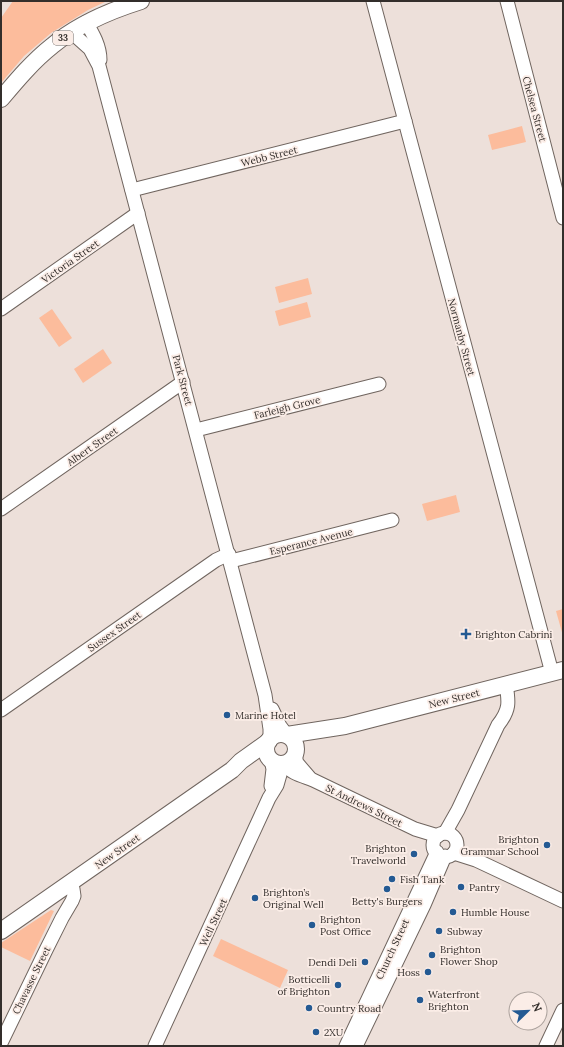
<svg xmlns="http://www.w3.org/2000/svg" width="564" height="1047" font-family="Lora,serif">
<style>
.green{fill:#fcbc9c}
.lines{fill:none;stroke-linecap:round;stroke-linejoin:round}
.minor-casing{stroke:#70655f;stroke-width:15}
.major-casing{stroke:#70655f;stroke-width:18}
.minor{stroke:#fff;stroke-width:13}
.major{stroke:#fff;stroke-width:16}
.poi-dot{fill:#245a93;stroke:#fbede7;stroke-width:1.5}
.labels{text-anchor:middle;stroke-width:3.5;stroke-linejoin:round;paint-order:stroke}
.shield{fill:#fbede7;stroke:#6f6763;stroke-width:1}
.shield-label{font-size:9px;font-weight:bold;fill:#332e2b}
.street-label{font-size:10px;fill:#332e2b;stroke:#fbede7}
.poi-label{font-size:10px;fill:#332e2b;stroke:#fbede7;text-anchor:start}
</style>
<rect width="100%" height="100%" fill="#ede0da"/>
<g class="green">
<path d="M 13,1 L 107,1 L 88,10 L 51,33 L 24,56 L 1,83 L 1,18 Z"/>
<path d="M 522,126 L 526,142 L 492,150 L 488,135 Z"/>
<path d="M 308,278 L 312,294 L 279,303 L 275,287 Z"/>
<path d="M 307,302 L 311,317 L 279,326 L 275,311 Z"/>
<path d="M 52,309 L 72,338 L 59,347 L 39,318 Z"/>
<path d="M 103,349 L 112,363 L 83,383 L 74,369 Z"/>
<path d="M 456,495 L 460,512 L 427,521 L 422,504 Z"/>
<path d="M 563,609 L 563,636 L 556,611 Z"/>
<path d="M 51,910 L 54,911 L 30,961 L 1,947 L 1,943 Z"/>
<path d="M 221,939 L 288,970 L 280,988 L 213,956 Z"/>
</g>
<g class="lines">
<defs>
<g id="minor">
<path d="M 373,1 L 552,673"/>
<path d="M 507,1 L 563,218"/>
<path d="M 86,22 C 93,34 100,46 100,60"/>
<path d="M 71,32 L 90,49 L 99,66 L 265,695 L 270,729 L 270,739"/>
<path d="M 132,190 L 405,121"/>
<path d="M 1,309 L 138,213"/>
<path d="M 196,430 L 379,384"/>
<path d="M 1,509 L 183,382"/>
<path d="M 231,561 L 392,520"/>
<path d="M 272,709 L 280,726 L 286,734"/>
<path d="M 1,710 L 216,560 L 229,554"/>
<path d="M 295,756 L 297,763 L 309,777"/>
<path d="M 284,764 C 290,773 303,776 313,780 L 415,829 L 438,836"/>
<path d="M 271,786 L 273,769 L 271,760"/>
<path d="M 445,833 L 458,810 L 498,725 C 510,710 509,702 506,684"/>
<circle cx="445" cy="845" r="12"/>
<path d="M 454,853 L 476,860 L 563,901"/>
<path d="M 1,1043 L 46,950 L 62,918 L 72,901 L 74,896 L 73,889 L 71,883"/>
<path d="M 155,1046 L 269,798 L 277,785 L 283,764"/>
<path d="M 346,1046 L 437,852"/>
<path d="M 356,1046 L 424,905 L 445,856"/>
<path d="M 546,1046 L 563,1010"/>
</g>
<g id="major">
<path d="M 1,99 C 17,80 33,61 52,46 C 78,24 109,11 141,1"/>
<circle cx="281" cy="749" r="15"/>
<path d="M 287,735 L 345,726 L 563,670"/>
<path d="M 1,931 L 232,770 L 241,761 L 269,741"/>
</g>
</defs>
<use href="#minor" class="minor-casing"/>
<use href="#major" class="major-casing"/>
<use href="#minor" class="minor"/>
<use href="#major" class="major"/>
</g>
<g class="poi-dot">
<path d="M464 628h4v4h4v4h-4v4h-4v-4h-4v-4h4z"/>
<circle cx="227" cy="715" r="4"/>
<circle cx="547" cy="845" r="4"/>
<circle cx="414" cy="854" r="4"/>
<circle cx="392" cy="879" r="4"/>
<circle cx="461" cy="887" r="4"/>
<circle cx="387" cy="889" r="4"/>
<circle cx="255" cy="898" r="4"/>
<circle cx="453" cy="912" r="4"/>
<circle cx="312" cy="925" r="4"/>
<circle cx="439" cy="931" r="4"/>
<circle cx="432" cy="955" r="4"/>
<circle cx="365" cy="962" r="4"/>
<circle cx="428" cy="972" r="4"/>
<circle cx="338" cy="985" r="4"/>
<circle cx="420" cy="1000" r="4"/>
<circle cx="309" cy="1008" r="4"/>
<circle cx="316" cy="1032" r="4"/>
</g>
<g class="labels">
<rect class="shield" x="53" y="31" width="20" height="14" rx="3"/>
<g class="shield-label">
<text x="63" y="41">33</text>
</g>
<g class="street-label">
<text transform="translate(535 109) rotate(75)" y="4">Chelsea Street</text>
<text transform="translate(269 156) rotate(-14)" y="4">Webb Street</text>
<text transform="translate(70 261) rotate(-35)" y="4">Victoria Street</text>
<text transform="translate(462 337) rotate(75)" y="4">Normanby Street</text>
<text transform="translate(183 380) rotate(75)" y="4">Park Street</text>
<text transform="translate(287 407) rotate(-14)" y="4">Farleigh Grove</text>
<text transform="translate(92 446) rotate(-35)" y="4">Albert Street</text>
<text transform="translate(311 541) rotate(-14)" y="4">Esperance Avenue</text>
<text transform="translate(114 631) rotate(-35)" y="4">Sussex Street</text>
<text transform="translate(454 698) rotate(-14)" y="4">New Street</text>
<text transform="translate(364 805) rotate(26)" y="4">St Andrews Street</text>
<text transform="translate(117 851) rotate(-35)" y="4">New Street</text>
<text transform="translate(213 922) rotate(-65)" y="4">Well Street</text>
<text transform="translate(392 949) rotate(-65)" y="4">Church Street</text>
<text transform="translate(31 980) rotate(-64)" y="4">Chavasse Street</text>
</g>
<g class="poi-label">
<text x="475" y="638">Brighton Cabrini</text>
<text x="235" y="719">Marine Hotel</text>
<text x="539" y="843" text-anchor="end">Brighton<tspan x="539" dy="12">Grammar School</tspan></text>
<text x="406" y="852" text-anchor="end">Brighton<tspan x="406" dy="12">Travelworld</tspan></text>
<text x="400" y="883">Fish Tank</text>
<text x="469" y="891">Pantry</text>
<text x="263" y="896">Brighton’s<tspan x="263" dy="12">Original Well</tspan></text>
<text x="387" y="905" text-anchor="middle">Betty's Burgers</text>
<text x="461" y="916">Humble House</text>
<text x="320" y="923">Brighton<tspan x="320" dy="12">Post Office</tspan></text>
<text x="447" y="935">Subway</text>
<text x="440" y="953">Brighton<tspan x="440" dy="12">Flower Shop</tspan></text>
<text x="357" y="966" text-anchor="end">Dendi Deli</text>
<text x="420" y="976" text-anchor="end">Hoss</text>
<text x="330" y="983" text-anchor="end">Botticelli<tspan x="330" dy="12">of Brighton</tspan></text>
<text x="428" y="998">Waterfront<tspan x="428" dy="12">Brighton</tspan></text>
<text x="317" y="1012">Country Road</text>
<text x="324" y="1036">2XU</text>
</g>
</g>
<rect width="564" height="1047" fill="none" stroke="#332e2b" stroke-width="4"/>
<g transform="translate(528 1011) rotate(67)"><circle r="19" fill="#fbede7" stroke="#aba19c"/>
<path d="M0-3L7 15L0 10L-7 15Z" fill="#245a93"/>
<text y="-6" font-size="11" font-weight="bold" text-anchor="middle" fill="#332e2b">N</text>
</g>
</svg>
